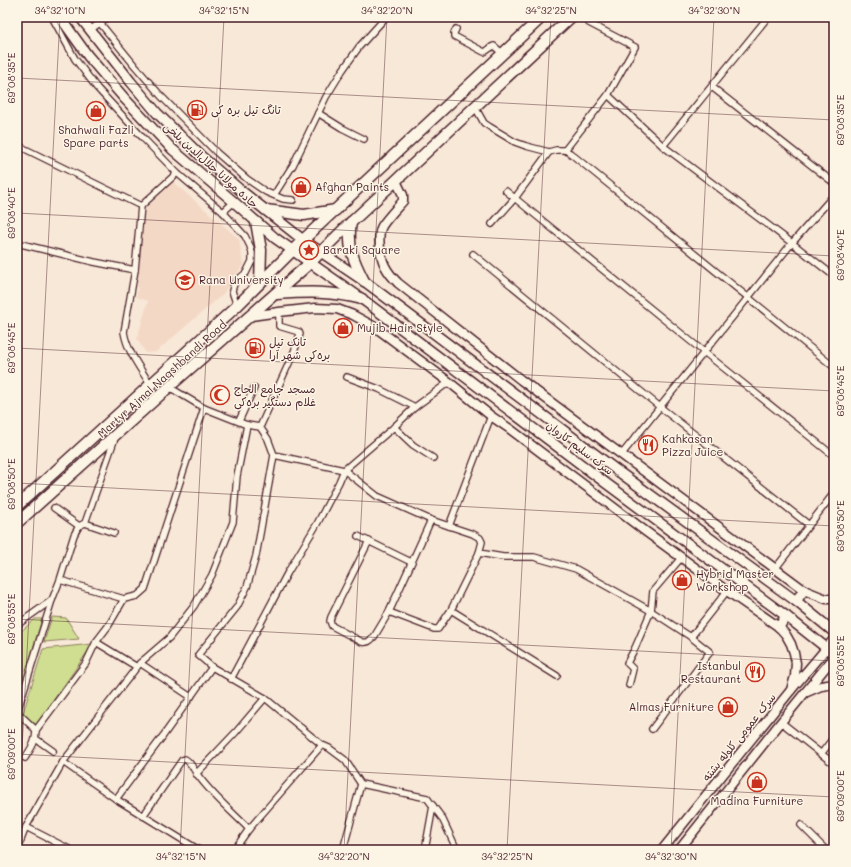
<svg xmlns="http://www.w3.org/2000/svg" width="851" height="867" font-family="Mali,'Playpen Sans Arabic',sans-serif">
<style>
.built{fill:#f4d8c6}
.green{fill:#d0de91;stroke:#8d7e5e}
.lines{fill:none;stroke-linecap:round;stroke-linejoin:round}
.street-casing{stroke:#4a1f2b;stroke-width:8}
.secondary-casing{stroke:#4a1f2b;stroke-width:11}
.primary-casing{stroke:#4a1f2b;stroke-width:12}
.highway-casing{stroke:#4a1f2b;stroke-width:13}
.street{stroke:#fcf5e5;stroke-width:5.5}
.secondary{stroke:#fcf5e5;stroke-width:8}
.primary{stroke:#fcf5e5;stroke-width:9}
.highway{stroke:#fcf5e5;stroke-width:10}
.ticks{fill:none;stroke:#4a1f2b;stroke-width:1;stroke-opacity:0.45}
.labels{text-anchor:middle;stroke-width:3;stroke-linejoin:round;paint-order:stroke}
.poi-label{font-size:11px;fill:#4a1f2b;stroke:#fcf5e5;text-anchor:start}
.street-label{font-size:11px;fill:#4a1f2b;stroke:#fcf5e5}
.neatline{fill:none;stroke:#4a1f2b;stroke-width:1.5}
.ticks-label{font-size:10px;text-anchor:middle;fill:#4a1f2b}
</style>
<rect width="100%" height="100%" fill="#f8e8d7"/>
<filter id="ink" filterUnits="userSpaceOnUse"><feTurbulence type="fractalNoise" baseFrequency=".025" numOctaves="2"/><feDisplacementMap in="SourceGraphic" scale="8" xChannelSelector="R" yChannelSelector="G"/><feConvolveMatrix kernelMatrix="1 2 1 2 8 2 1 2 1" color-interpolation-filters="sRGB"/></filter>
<g filter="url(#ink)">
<path class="built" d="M 172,181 L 239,239 L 243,265 L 222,295 L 156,352 L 146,353 L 137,339 L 148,301 L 137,297 L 142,210 Z"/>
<g class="green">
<path d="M 52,617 L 66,618 L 79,639 L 44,642 Z"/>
<path d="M 35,619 L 42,619 L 17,701 L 17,635 Z"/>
<path d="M 93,644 L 34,728 L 22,716 L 43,649 Z"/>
</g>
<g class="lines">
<defs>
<g id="street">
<path d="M 52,17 L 75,59 L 97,88 L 144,139 L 177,173 L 223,212 L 245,236 L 250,246 L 252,253 L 252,261 L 246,273 L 235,282 L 233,287 L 232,291 L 237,306"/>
<path d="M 97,17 L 100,23 L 135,66 L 161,96 L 217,153 L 247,179 L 266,192 L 283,199 L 293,200"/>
<path d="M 456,29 L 454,33 L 454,36 L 484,52 C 488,51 490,47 494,46 L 503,54"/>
<path d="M 90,30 L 108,17"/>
<path d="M 712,87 L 834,183"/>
<path d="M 608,95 L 663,146 L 792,243 L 834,276"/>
<path d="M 475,107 L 484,123 L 490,127 L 515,142 L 526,146 L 549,152 L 556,150 L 565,150 L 570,153 L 834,367"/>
<path d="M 318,113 L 342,128 L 364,139"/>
<path d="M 17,145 L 141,206"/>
<path d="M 663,146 L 768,17"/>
<path d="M 565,150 L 608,95 L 635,47 L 589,23 L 583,17"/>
<path d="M 506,191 L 704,352 L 834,456"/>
<path d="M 274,195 L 293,165 L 326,97 L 342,71 L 359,47 L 386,17"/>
<path d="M 223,212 L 234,202"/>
<path d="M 492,224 L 515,198 L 549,152"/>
<path d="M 17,243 L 94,262 L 135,270"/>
<path d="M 473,254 L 660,407 L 809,525"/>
<path d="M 347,377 L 379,389 L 415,407"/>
<path d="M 150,384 C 140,368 127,351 124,332 L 135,270 L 141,206 L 177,173"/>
<path d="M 169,387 L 204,408 L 247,425 L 260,427 L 268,439 L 274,455 L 344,470 L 377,496 L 431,520 L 473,534 L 480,538 L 482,542 L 479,553 L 451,610 L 438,629 L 434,629 L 389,612"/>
<path d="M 239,421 L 254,388"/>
<path d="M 260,427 L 294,352 L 300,334 L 299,332 L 279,326 L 279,312"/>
<path d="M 394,427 L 413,445 L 433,458"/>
<path d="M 622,454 L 792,243 L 834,195"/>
<path d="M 274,455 L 256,556 L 247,587 L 237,607 L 198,655 L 212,667 L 265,698 L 322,745 L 329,748 L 345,760 L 361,784 L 427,798 L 442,818 L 457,850"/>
<path d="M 829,500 L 834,504"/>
<path d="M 54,508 L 79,526"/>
<path d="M 85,523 L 114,533"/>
<path d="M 449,526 L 491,416"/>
<path d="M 358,536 L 411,562"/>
<path d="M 369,541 L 331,617 L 330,621 L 332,626 L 362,642 C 368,643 370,641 374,637 L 389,612 L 431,520"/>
<path d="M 479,553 L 503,557 L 534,557 L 576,569 L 651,611 L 691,637 L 710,652 L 652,729"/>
<path d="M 775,569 L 834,493"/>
<path d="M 60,580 L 124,599"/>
<path d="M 451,610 L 557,676"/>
<path d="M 17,625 L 52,600"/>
<path d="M 691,637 L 727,591"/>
<path d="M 96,642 L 137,667"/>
<path d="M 140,663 L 191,697"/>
<path d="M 231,679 L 288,572 L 317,524 L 339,482 L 344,470 L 394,427 L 415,407 L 449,382"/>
<path d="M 629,685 L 633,669 L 627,663 L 635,648 L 651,611 L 653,591 L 681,558"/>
<path d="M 17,712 L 52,600 L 60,580 L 74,535 L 79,526 L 85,523 L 115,438"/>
<path d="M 17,712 L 36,730"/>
<path d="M 781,722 L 834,764"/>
<path d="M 36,739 L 53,751"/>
<path d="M 821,754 L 834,737"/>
<path d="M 25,758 C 31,748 36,743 36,730 L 86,663 L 96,642 L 109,625 L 124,599 L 137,596 L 145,589 L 204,408"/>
<path d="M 63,762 L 116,799 L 199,850"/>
<path d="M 196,774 L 236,732 L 265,698"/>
<path d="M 116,799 L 163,736 L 212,667"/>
<path d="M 143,816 L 182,760 L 185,759 C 191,762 193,769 197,774 C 211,794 231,811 249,829"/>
<path d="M 801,825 L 826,850"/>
<path d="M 26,827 L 71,850"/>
<path d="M 17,850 L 26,827 L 63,762 L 140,663 L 169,638 L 194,606 L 212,575 L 233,522 L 237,476 L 247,425"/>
<path d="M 234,850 L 249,829 L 322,745"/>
<path d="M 343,850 L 361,784"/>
<path d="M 425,850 L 433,806"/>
</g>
<g id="secondary">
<path d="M 396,181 L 403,195 L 403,201 C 396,209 388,217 382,226 C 377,235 380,256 385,266 C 388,272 393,278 398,283 L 521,380 L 804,590 L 826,599 L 834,599"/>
<path d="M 251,316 L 279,312 L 315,308 L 337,309 L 353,315 L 375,327 L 449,382 L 491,416 L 510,429 L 645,531 L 727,591 L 779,627 L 786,635 L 791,644 L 794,653 L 796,663 L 795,676 L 791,690"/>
<path d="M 807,692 L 821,686 L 834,684"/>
<path d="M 662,850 L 791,690 L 834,639"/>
<path d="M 679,850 L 781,722 L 834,657"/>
</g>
<g id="primary">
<path d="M 60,17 L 88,56 L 125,99 L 172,149 L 234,202 L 275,238 L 362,299 L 607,484 L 786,616 L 834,654"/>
<path d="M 80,17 L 131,82 L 157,113 L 201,156 L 239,189 L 303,240 L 364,281 L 615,469 L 796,601 L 834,632"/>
<path d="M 796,601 L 804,590"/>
<path d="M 779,627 L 786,616"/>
</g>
<g id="highway">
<path d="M 266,210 L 304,215 L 336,210"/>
<path d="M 256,222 L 261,250 L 260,283"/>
<path d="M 351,222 C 347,246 353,260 364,281"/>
<path d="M 277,294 C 307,292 332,291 362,299"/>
<path d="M 17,506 L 237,306 L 303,240 L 542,17"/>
<path d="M 17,523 L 169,387 L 310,263 L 344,229 L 571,17"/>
</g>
</defs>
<use href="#street" class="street-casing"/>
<use href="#secondary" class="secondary-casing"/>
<use href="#primary" class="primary-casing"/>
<use href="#highway" class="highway-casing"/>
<use href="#street" class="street"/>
<use href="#secondary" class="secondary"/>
<use href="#primary" class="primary"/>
<use href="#highway" class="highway"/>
</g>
</g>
<path class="ticks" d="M 17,78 L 834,120M 17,213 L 834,256M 17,348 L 834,391M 17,483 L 834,526M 17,619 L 834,661M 17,754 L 834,797M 17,846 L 60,17M 180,850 L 224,17M 344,850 L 387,17M 507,850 L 551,17M 671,850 L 714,17"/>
<defs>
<symbol id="fuel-ring" viewBox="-11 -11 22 22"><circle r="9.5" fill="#fcf5e5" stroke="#c8321e" stroke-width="1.5"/><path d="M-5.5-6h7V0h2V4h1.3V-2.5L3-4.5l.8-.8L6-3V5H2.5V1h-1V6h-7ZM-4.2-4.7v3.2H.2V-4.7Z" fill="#c8321e"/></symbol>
<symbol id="shop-ring" viewBox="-11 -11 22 22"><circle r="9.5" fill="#fcf5e5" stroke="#c8321e" stroke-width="1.5"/><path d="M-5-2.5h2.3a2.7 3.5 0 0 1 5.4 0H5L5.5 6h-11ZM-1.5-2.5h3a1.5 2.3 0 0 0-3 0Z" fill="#c8321e"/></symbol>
<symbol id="sight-ring" viewBox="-11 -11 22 22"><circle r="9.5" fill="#fcf5e5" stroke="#c8321e" stroke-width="1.5"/><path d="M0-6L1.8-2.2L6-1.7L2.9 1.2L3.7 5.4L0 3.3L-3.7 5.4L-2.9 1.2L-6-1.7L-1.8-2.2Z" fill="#c8321e"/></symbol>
<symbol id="university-ring" viewBox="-11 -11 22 22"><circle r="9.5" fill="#fcf5e5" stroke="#c8321e" stroke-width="1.5"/><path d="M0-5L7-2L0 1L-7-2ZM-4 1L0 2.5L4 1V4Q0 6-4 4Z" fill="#c8321e"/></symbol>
<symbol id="mosque-ring" viewBox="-11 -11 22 22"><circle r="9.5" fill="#fcf5e5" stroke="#c8321e" stroke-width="1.5"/><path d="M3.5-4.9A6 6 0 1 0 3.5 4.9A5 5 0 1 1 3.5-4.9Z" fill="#c8321e"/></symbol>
<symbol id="restaurant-ring" viewBox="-11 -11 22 22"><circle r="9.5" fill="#fcf5e5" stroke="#c8321e" stroke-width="1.5"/><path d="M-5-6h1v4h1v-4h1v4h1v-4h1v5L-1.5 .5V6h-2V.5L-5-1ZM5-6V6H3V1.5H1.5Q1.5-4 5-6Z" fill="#c8321e"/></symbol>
</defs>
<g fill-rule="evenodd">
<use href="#fuel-ring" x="186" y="99" width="22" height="22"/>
<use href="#shop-ring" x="85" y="100" width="22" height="22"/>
<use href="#shop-ring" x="290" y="176" width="22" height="22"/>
<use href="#sight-ring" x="298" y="239" width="22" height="22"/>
<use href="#university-ring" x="174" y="269" width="22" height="22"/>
<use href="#shop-ring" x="332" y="317" width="22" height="22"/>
<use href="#fuel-ring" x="244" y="337" width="22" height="22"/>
<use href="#mosque-ring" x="209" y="384" width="22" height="22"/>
<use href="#restaurant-ring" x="637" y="434" width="22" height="22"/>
<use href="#shop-ring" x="671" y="569" width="22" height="22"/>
<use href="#restaurant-ring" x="744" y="661" width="22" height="22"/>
<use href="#shop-ring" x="717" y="696" width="22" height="22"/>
<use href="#shop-ring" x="746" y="771" width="22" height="22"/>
</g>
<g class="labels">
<g class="poi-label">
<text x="211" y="114">تانگ تیل بره کی</text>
<text x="96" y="134" text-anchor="middle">Shahwali Fazli<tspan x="96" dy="13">Spare parts</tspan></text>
<text x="315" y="191">Afghan Paints</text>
<text x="323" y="254">Baraki Square</text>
<text x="199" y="284">Rana University</text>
<text x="357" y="332">Mujib Hair Style</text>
<text x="269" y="346">تانک تیل<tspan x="269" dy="13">بره‌کی شهر آرا</tspan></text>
<text x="234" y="393">مسجد جامع الحاج<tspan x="234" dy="13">غلام دستگیر بره‌کی</tspan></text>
<text x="662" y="443">Kahkasan<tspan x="662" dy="13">Pizza Juice</tspan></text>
<text x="696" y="578">Hybrid Master<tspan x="696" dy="13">Workshop</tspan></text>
<text x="741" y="670" text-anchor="end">Istanbul<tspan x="741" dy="13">Restaurant</tspan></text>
<text x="714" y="711" text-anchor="end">Almas Furniture</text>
<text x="757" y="805" text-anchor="middle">Madina Furniture</text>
</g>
<g class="street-label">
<text transform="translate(211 165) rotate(42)" y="4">جاده مولانا جلال‌الدین بلخی</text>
<text transform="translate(162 379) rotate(-42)" y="4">Martyr Ajmal Naqshbandi Road</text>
<text transform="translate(580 448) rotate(37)" y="4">سرک سلیم کاروان</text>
<text transform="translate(739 737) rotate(-51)" y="4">سرک عمومی کلوله پشته</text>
</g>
</g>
<rect width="851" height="867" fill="none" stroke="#fcf5e5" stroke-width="44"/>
<rect x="22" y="22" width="807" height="823" class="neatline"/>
<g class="ticks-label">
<text x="60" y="14">34°32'10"N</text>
<text x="224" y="14">34°32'15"N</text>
<text x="387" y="14">34°32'20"N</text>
<text x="551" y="14">34°32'25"N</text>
<text x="714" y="14">34°32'30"N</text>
<text transform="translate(11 78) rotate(-90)" y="4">69°08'35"E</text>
<text transform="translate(840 120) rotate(-90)" y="4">69°08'35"E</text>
<text transform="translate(11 213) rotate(-90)" y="4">69°08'40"E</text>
<text transform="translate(840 255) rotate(-90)" y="4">69°08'40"E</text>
<text transform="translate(11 348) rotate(-90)" y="4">69°08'45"E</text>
<text transform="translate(840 391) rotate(-90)" y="4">69°08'45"E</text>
<text transform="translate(11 484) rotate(-90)" y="4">69°08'50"E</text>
<text transform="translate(840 526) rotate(-90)" y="4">69°08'50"E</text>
<text transform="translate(11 619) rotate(-90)" y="4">69°08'55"E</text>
<text transform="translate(840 661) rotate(-90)" y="4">69°08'55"E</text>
<text transform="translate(11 754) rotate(-90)" y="4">69°09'00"E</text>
<text transform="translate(840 796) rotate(-90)" y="4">69°09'00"E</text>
<text x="181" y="860">34°32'15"N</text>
<text x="344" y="860">34°32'20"N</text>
<text x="507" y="860">34°32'25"N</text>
<text x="671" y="860">34°32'30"N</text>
</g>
</svg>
